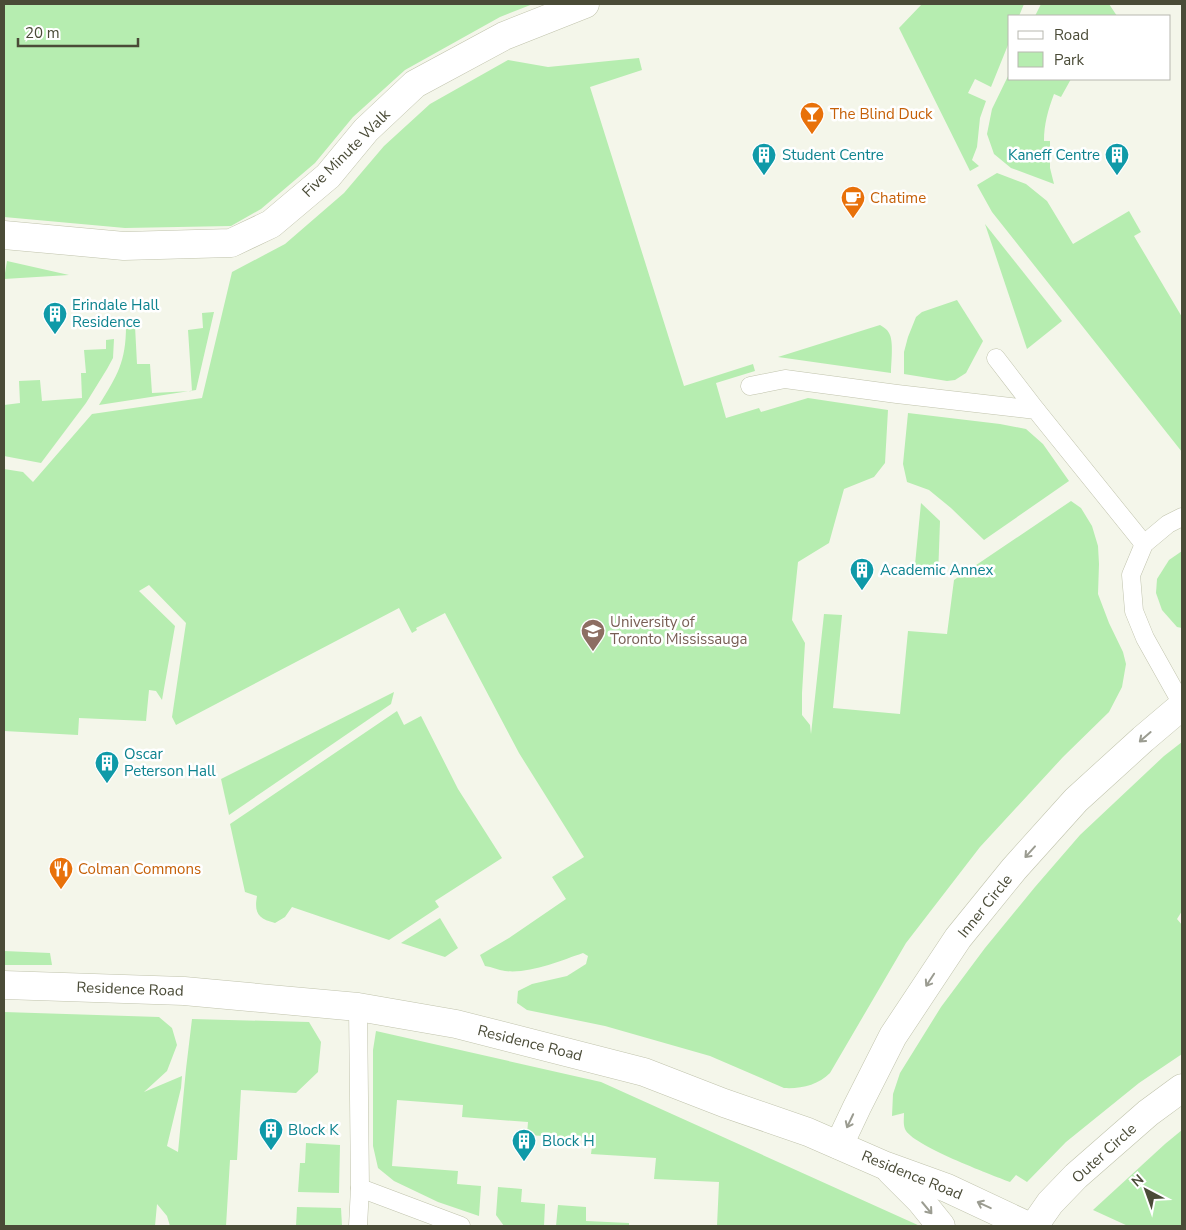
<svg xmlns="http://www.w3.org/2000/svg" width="1186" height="1230" font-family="'Nunito Sans',sans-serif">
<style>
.green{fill:#b6edb0}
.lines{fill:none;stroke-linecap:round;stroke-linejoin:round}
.lane-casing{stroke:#c0c3ac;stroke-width:19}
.street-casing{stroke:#c0c3ac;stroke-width:29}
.lane{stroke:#fff;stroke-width:18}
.street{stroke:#fff;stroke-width:28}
.oneway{stroke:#9b9c91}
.labels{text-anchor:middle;stroke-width:5;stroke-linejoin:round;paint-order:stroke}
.food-label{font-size:15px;fill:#c56008;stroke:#fff;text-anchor:start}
.street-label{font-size:15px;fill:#4a4b37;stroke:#fff}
.culture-label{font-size:15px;fill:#0d838f;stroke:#fff;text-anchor:start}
.education-label{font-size:15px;fill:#785e54;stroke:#fff;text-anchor:start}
</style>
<rect width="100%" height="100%" fill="#f4f6ea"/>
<g class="green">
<path d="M 4,4 L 533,4 L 500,17 L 405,70 L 353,117 L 315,163 L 261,209 L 231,226 L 125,228 L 4,217 Z"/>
<path d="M 922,4 L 1024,4 L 1019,16 L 1010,16 L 1010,40 L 991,87 L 975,79 L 968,93 L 986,101 L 980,118 L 977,147 L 972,160 L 979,166 L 970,171 L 899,28 Z"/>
<path d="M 1041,4 L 1109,4 L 1117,16 L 1035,16 Z"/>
<path d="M 639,58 L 642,70 L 590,87 L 684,386 L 753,364 L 755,371 L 716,383 L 726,418 L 759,408 L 761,412 L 808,398 L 888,410 L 885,463 L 874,477 L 844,489 L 829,543 L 798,562 L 792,620 L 805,643 L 802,693 L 802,715 L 810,725 L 811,734 L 824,614 L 842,615 L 833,708 L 900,714 L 908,631 L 947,634 L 954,580 L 1071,501 L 1081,508 L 1092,526 L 1098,546 L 1099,564 L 1098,594 L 1109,623 L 1123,652 L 1126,664 L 1122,687 L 1109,712 L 1063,757 L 980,847 L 906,943 L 830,1073 C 818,1085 801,1089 784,1088 L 710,1056 L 605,1026 L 527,1010 L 517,1003 L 518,991 L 532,984 L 567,976 L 586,964 L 588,956 L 583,953 C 560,961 529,974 505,971 C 498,970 492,967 485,966 L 480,955 L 509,938 L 566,899 L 552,877 L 584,857 L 519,753 L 445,613 L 416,628 L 417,630 L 412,633 L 399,608 L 176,725 L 172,717 L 186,623 L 149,585 L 139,591 L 175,626 L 162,700 L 156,691 L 149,690 L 146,721 L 79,718 L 78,735 L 4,731 L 4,469 L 23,472 L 33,482 L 92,414 L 202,398 L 232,272 L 285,244 L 344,193 L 384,146 L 430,104 L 508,60 L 548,67 Z"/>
<path d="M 1010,72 L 1010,79 L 1071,79 L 1061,97 L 1054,94 C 1048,110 1044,124 1044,141 L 1050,141 L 1050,168 L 1054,184 L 1011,168 L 994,154 L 987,134 L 992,109 Z"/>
<path d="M 997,173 L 1026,184 L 1047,201 L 1073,244 L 1129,211 L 1141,232 L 1134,236 L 1182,317 L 1182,452 L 992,212 L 977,185 Z"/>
<path d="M 985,224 L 1062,321 L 1027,349 Z"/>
<path d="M 7,261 L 69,275 L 4,279 Z"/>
<path d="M 957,300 L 983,341 L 966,373 L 955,380 L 947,381 L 904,374 L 904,352 L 908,337 L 916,317 L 922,312 Z"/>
<path d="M 214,312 L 196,390 L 99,405 C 117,376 126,362 126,326 L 135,326 L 137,364 L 150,364 L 152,393 L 192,391 L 188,330 L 203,328 L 202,313 Z"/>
<path d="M 880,325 C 883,327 887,329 889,333 C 894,341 891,363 891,373 L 778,357 Z"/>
<path d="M 114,339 L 113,358 L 107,369 L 86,403 L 41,463 L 4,456 L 4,405 L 20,403 L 19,381 L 40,380 L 42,401 L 82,398 L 81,373 L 86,373 L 84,350 L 106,349 L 106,340 Z"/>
<path d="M 908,413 L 1000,424 L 1026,429 L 1043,444 L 1069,481 L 984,540 L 951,508 L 929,490 L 907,482 L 903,464 Z"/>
<path d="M 921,503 L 940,521 L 938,577 L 914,575 Z"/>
<path d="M 1182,551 L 1182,628 L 1177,627 L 1162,610 L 1156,593 L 1157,579 L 1169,560 Z"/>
<path d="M 394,692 L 391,704 L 229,815 L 221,779 Z"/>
<path d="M 397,711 L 404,725 L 421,716 L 458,789 L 502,858 L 435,901 L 439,907 L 389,940 L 292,907 L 285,917 L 275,923 C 258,919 254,913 257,896 L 245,892 L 230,824 Z"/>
<path d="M 1182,742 L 1182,911 L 1177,919 L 1182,925 L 1182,1054 L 1139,1083 L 1066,1142 L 1027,1182 L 1016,1175 L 1010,1182 C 992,1175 911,1145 905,1129 C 903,1124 904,1118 904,1113 L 892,1116 L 893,1094 L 900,1073 L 941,1007 L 985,948 L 1035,887 L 1080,835 L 1164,756 Z"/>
<path d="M 440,918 L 458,948 L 445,957 L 401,943 Z"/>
<path d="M 4,951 L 50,953 L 52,965 L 4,965 Z"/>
<path d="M 4,1012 L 159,1017 L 172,1028 L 177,1045 L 167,1071 L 144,1092 L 182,1076 L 181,1088 L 167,1146 L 178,1152 L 186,1069 L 192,1019 L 309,1022 L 321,1042 L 318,1072 L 296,1093 L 241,1090 L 237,1160 L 230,1160 L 226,1226 L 170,1226 L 167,1216 L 157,1204 L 155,1226 L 4,1226 Z"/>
<path d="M 376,1031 L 601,1082 L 920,1226 L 717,1226 L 719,1182 L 654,1179 L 656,1158 L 591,1154 L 593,1139 L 527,1135 L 528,1122 L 462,1117 L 463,1105 L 397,1100 L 392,1166 L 458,1171 L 457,1184 L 481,1186 L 479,1216 L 438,1202 L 394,1181 L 378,1168 L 373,1146 L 373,1050 Z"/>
<path d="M 1182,1130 L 1182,1226 L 1128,1226 L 1093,1210 L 1165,1144 Z"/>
<path d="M 306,1143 L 340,1145 L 339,1193 L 298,1192 L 300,1163 L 305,1163 Z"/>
<path d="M 498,1187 L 522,1189 L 521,1202 L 545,1204 L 544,1226 L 504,1226 L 496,1215 Z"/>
<path d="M 558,1205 L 586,1207 L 586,1221 L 629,1223 L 629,1226 L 556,1226 Z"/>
<path d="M 297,1207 L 341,1208 L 342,1226 L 296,1226 Z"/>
</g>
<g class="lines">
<defs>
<g id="lane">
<path d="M 996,358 L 1036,410"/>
<path d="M 750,386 L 785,379 L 897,394 L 1036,410 L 1144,544"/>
<path d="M 1182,517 L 1168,524 L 1144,544 L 1131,575 L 1134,611 L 1145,638 L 1182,704"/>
<path d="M 358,1007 L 360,1188 L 358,1226"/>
<path d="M 360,1188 L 461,1226"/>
</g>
<g id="street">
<path d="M 4,235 L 124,246 L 231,243 L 271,224 L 328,176 L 366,130 L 415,84 L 504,36 L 585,4"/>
<path d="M 4,985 L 184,991 L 358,1007 L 456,1024 L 644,1072 L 724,1103 L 808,1132 L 886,1166 L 947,1188 L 1028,1226"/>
<path d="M 839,1145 L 857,1107 L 893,1036 L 958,938 L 1014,869 L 1076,800 L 1143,739 L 1182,706"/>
<path d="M 891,1171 L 920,1200 L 941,1226"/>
<path d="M 1034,1226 L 1050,1203 L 1076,1176 L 1148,1113 L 1182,1088"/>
</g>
</defs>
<use href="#lane" class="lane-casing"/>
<use href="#street" class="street-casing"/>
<use href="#lane" class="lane"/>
<use href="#street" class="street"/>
</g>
<defs><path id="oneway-shaft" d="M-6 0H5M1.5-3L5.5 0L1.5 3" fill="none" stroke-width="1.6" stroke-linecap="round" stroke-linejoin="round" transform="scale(1.25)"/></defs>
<g class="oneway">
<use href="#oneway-shaft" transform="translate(1145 737) rotate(139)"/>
<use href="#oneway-shaft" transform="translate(1030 852) rotate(132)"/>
<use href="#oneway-shaft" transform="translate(930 980) rotate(123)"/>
<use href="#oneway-shaft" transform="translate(850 1121) rotate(115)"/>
<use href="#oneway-shaft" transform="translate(984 1205) rotate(-155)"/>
<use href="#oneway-shaft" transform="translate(927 1208) rotate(50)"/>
</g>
<defs>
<symbol id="bar-pin" viewBox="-11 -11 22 30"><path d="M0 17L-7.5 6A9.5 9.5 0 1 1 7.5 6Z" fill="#e8710a" stroke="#fff"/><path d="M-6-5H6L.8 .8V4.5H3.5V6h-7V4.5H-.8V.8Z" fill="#fff"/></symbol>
<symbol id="building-pin" viewBox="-11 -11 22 30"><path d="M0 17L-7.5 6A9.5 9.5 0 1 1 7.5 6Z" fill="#0f9aa8" stroke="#fff"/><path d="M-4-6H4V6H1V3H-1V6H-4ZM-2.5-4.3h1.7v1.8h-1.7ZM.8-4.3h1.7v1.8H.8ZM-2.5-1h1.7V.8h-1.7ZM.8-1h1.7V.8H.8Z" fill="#fff"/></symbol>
<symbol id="cafe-pin" viewBox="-11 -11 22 30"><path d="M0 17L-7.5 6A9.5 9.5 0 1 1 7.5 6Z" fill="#e8710a" stroke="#fff"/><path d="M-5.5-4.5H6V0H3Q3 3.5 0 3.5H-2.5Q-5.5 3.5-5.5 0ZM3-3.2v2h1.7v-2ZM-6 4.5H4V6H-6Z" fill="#fff"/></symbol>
<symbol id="university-pin" viewBox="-11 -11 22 30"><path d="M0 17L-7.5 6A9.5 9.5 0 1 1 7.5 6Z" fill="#8d6e63" stroke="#fff"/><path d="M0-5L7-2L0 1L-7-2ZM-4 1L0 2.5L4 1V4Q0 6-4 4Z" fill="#fff"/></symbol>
<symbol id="restaurant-pin" viewBox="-11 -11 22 30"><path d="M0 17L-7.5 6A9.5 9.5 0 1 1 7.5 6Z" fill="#e8710a" stroke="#fff"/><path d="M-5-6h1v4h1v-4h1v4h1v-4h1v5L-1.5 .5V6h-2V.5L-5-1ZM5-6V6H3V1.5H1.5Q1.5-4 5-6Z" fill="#fff"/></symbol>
</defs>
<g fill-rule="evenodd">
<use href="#bar-pin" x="798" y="100" width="28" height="38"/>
<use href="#building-pin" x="750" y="141" width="28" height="38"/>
<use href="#building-pin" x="1103" y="141" width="28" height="38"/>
<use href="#cafe-pin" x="839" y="184" width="28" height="38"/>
<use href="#building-pin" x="41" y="300" width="28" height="38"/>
<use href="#building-pin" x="848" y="556" width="28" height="38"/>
<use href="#university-pin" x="579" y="617" width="28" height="38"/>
<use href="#building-pin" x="93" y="749" width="28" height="38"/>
<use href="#restaurant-pin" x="47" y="855" width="28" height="38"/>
<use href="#building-pin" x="257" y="1116" width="28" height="38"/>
<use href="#building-pin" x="510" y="1127" width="28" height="38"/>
</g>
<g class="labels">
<g class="food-label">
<text x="830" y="119">The Blind Duck</text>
<text x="870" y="203">Chatime</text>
<text x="78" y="874">Colman Commons</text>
</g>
<g class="street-label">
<text transform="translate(346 153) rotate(-45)" y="5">Five Minute Walk</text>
<text transform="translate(985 906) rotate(-51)" y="5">Inner Circle</text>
<text transform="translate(130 989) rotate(2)" y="5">Residence Road</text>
<text transform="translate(530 1043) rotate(14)" y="5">Residence Road</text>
<text transform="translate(1104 1153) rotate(-42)" y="5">Outer Circle</text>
<text transform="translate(912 1175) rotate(22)" y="5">Residence Road</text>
</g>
<g class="culture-label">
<text x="782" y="160">Student Centre</text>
<text x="1100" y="160" text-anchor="end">Kaneff Centre</text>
<text x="72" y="310">Erindale Hall<tspan x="72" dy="17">Residence</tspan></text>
<text x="880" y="575">Academic Annex</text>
<text x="124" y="759">Oscar<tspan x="124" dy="17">Peterson Hall</tspan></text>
<text x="288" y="1135">Block K</text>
<text x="542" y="1146">Block H</text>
</g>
<g class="education-label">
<text x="610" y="627">University of<tspan x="610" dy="17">Toronto Mississauga</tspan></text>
</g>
</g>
<rect width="1186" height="1230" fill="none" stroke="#4a4b37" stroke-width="10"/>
<rect x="1008" y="15" width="162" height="65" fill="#ffffff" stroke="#b7b7af"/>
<rect x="1018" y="31" width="25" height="8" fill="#ffffff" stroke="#b7b7af"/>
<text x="1054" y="40" font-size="15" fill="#4a4b37">Road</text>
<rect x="1018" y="52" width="25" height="15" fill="#b6edb0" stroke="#b7b7af"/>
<text x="1054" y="65" font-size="15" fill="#4a4b37">Park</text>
<g transform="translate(1146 1190) rotate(319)" stroke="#ffffff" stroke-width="4" paint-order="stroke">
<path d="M0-4L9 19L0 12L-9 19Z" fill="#4a4b37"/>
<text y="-8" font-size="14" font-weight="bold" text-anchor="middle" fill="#4a4b37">N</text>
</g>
<path d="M18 38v8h120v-8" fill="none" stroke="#4a4b37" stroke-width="2.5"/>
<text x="25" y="38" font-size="15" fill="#4a4b37" stroke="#ffffff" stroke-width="4" paint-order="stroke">20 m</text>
</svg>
